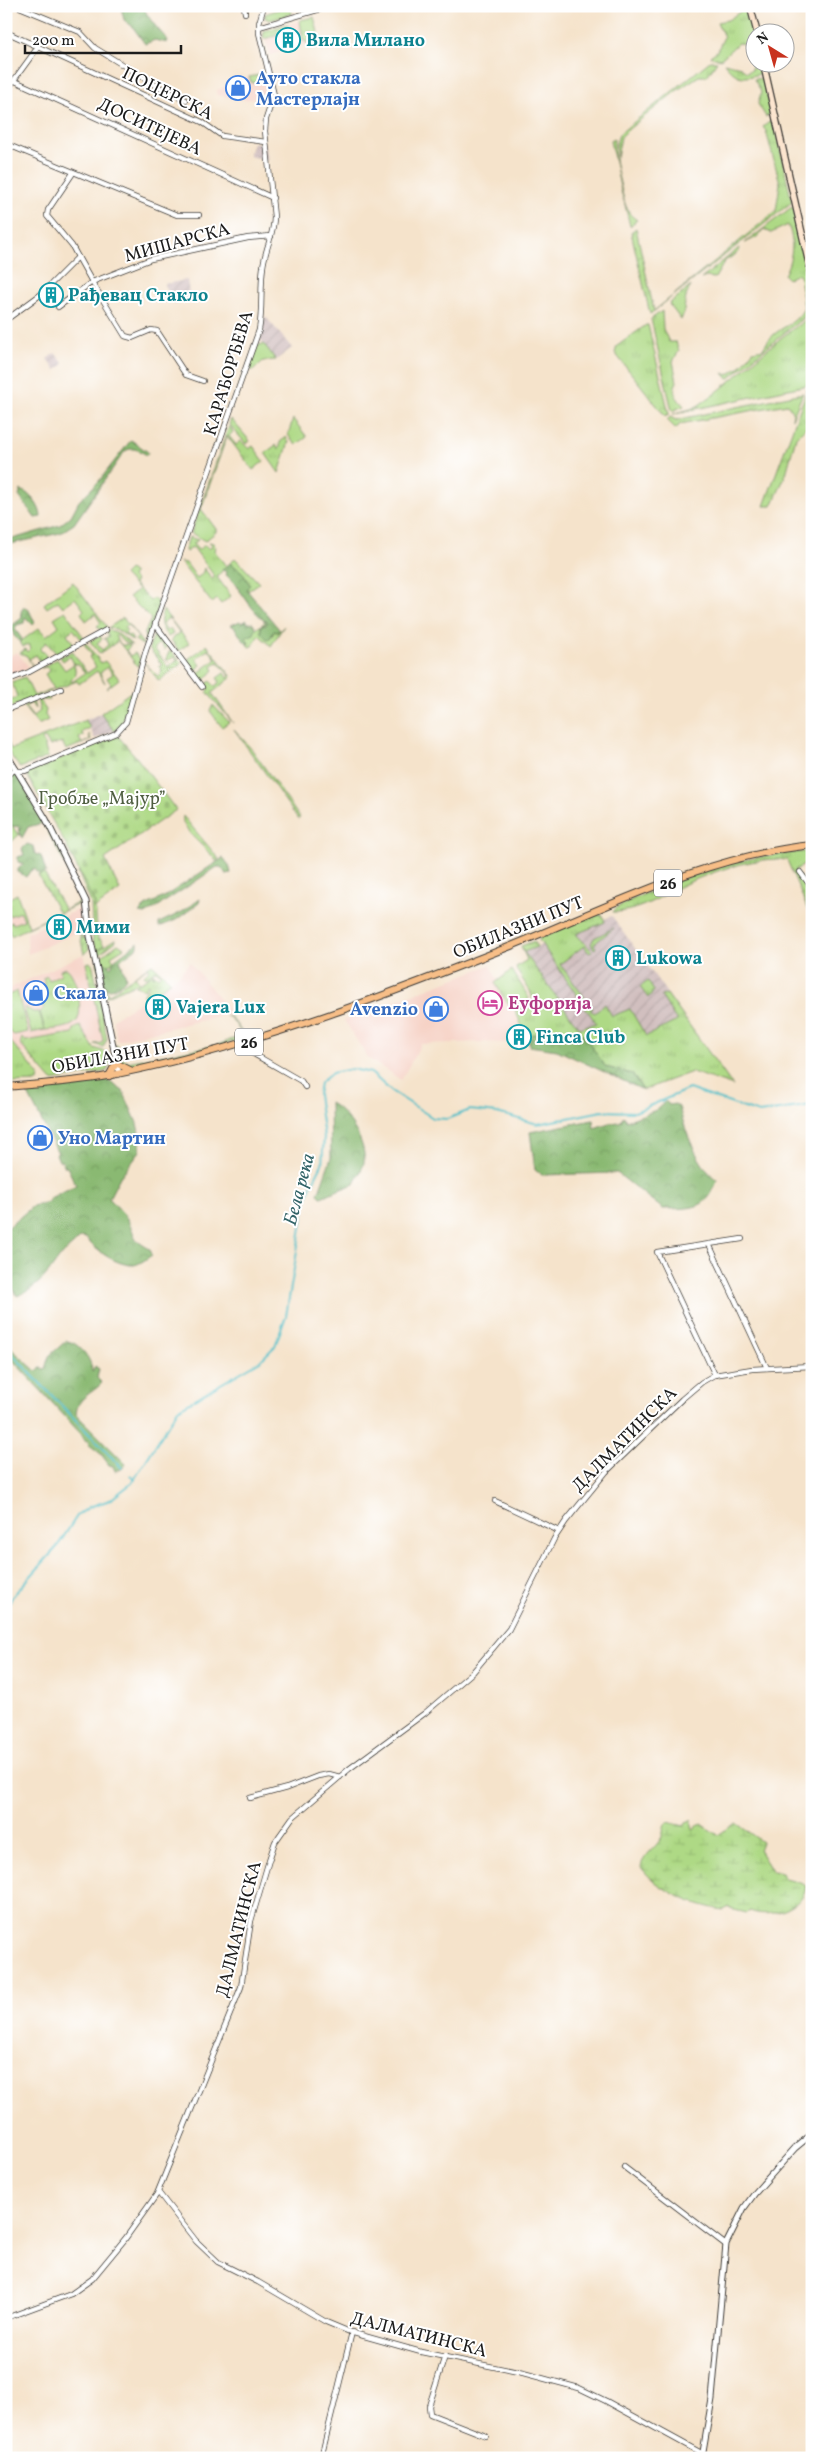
<svg xmlns="http://www.w3.org/2000/svg" width="818" height="2464" font-family="Vollkorn,serif">
<style>
.built{fill:#f6d1c5}
.industrial{fill:url(#industrial-furrows)}
.grass{fill:url(#grass-tufts);stroke:#657a50}
.forest{fill:url(#forest-crowns);stroke:#536a47}
.wetland{fill:url(#wetland-marsh);stroke:#657a50}
.cemetery{fill:url(#cemetery-stones);stroke:#657a50}
.lines{fill:none;stroke-linecap:round;stroke-linejoin:round}
.stream{stroke:#51bfc8;stroke-width:2}
.minor-casing{stroke:#3d3a36;stroke-width:6}
.tertiary-casing{stroke:#3d3a36;stroke-width:7}
.secondary-casing{stroke:#3d3a36;stroke-width:8}
.primary-casing{stroke:#3d3a36;stroke-width:8}
.minor{stroke:#fff;stroke-width:4.5}
.tertiary{stroke:#fff;stroke-width:5}
.secondary{stroke:#fce5cf;stroke-width:5.5}
.primary{stroke:#f7be87;stroke-width:6}
.labels{text-anchor:middle;stroke-width:4;stroke-linejoin:round;paint-order:stroke}
.shield{fill:#fff;stroke:#606060;stroke-width:1}
.shield-label{font-size:16px;font-weight:bold;fill:#1c1c1c}
.culture-label{font-size:18px;font-weight:bold;fill:#0d838f;stroke:#fff;text-anchor:start}
.shop-label{font-size:18px;font-weight:bold;fill:#366cbe;stroke:#fff;text-anchor:start}
.street-label{font-size:18px;fill:#1c1c1c;stroke:#fff}
.park-label{font-size:18px;fill:#4f5e41;stroke:#fff}
.hotel-label{font-size:18px;font-weight:bold;fill:#b23c85;stroke:#fff;text-anchor:start}
.water-label{font-size:19px;font-style:italic;fill:#346569;stroke:#fff}
</style>
<defs>
<pattern id="industrial-furrows" width="10" height="10" patternUnits="userSpaceOnUse" patternTransform="scale(1.25)"><rect width="10" height="10" fill="#d1bfbf"/><path d="M-1 1l2-2M0 10L10 0M9 11l2-2" fill="none" stroke="#b3a4a4"/></pattern>
<pattern id="grass-tufts" width="24" height="20" patternUnits="userSpaceOnUse" patternTransform="scale(1.25)"><rect width="24" height="20" fill="#aed985"/><path d="M3 7l-1-3M5 7V3M7 7l1-3M15 17l-1-3M17 17v-4M19 17l1-3" fill="none" stroke="#95ba72"/></pattern>
<pattern id="forest-crowns" width="20" height="18" patternUnits="userSpaceOnUse" patternTransform="scale(1.25)"><rect width="20" height="18" fill="#8ab972"/><path d="M2 6a3 3 0 1 1 6 0M12 15a3 3 0 1 1 6 0" fill="none" stroke="#769e62"/></pattern>
<pattern id="wetland-marsh" width="20" height="14" patternUnits="userSpaceOnUse" patternTransform="scale(1.25)"><rect width="20" height="14" fill="#aed985"/><path d="M1 5h8M5 5V1M11 12h8M15 12V8" fill="none" stroke="#95ba72"/></pattern>
<pattern id="cemetery-stones" width="16" height="16" patternUnits="userSpaceOnUse" patternTransform="scale(1.25)"><rect width="16" height="16" fill="#aed985"/><path d="M2 7V4a2 2 0 0 1 4 0v3zM10 15v-3a2 2 0 0 1 4 0v3z" fill="#95ba72"/></pattern>
</defs>
<rect width="100%" height="100%" fill="#fff"/>
<filter id="ink" filterUnits="userSpaceOnUse"><feTurbulence type="fractalNoise" baseFrequency=".02" numOctaves="2"/><feDisplacementMap in="SourceGraphic" scale="10" xChannelSelector="R" yChannelSelector="G"/><feConvolveMatrix kernelMatrix="1 2 1 2 8 2 1 2 1" color-interpolation-filters="sRGB"/></filter>
<filter id="wash" filterUnits="userSpaceOnUse"><feTurbulence type="fractalNoise" baseFrequency=".0096" numOctaves="4" result="noise"/><feDisplacementMap in="SourceGraphic" scale="20" xChannelSelector="R" yChannelSelector="G"/><feGaussianBlur stdDeviation="1.12" result="paint"/><feColorMatrix in="noise" values="0 0 0 0 0 0 0 0 0 0 0 0 0 0 0 0 0 1.4 0 .05"/><feComposite in="paint" operator="in"/></filter>
<g filter="url(#wash)">
<rect width="100%" height="100%" fill="#f5e3cb"/>
<g class="built">
<path d="M 314,17 L 320,40 L 270,55 L 266,41 L 264,41 L 262,37 L 264,31 Z"/>
<path d="M 263,74 L 268,95 L 246,100 L 217,95 L 217,90 L 230,85 L 229,82 Z"/>
<path d="M 17,652 L 28,666 L 27,669 L 6,679 L 6,658 Z"/>
<path d="M 794,859 L 812,859 L 812,884 L 800,866 Z"/>
<path d="M 17,894 L 29,927 L 11,936 L 6,924 L 6,900 Z"/>
<path d="M 84,907 L 87,928 L 28,954 L 27,933 Z"/>
<path d="M 84,954 L 103,1041 L 21,1053 L 6,1036 L 6,990 Z"/>
<path d="M 190,962 L 231,1013 L 117,1041 L 113,1019 L 159,990 L 179,975 Z"/>
<path d="M 490,965 L 529,1044 L 482,1042 L 421,1044 L 401,1080 L 368,1058 L 344,1020 Z"/>
</g>
<g class="industrial">
<path d="M 253,142 L 263,144 L 266,148 L 268,161 L 249,156 Z"/>
<path d="M 187,280 L 190,299 L 175,304 L 164,284 Z"/>
<path d="M 265,316 L 292,348 L 276,360 L 260,339 Z"/>
<path d="M 55,353 L 64,364 L 56,370 L 47,359 Z"/>
<path d="M 101,713 L 114,731 L 95,739 L 86,720 Z"/>
<path d="M 612,916 L 733,1086 L 692,1072 L 643,1090 L 632,1074 L 606,1067 L 524,952 Z"/>
</g>
<g class="grass">
<path d="M 747,7 L 755,42 L 756,62 L 760,63 L 763,73 C 742,79 738,80 724,63 L 741,67 L 746,72 L 752,70 L 751,45 L 738,43 L 721,59 L 710,56 L 717,51 L 724,37 L 717,22 L 728,20 Z"/>
<path d="M 283,8 L 284,10 L 291,8 L 292,14 L 270,20 L 265,18 L 265,14 Z"/>
<path d="M 314,17 L 320,40 L 307,44 L 306,41 L 303,41 L 300,20 Z"/>
<path d="M 287,24 L 290,32 L 285,34 L 284,32 L 276,34 L 276,36 L 263,39 L 264,31 Z"/>
<path d="M 710,61 L 717,61 L 707,76 L 699,76 L 676,91 L 630,128 L 621,137 L 617,157 L 616,144 L 619,134 Z"/>
<path d="M 263,74 L 265,81 L 254,83 L 251,82 L 249,77 Z"/>
<path d="M 763,78 L 771,113 L 766,117 L 758,104 L 761,92 L 754,79 Z"/>
<path d="M 773,119 L 792,202 L 654,311 L 650,314 L 631,232 L 636,228 L 654,311 L 776,211 L 780,183 L 766,131 L 763,127 Z"/>
<path d="M 614,138 C 613,154 620,198 629,212 C 630,215 634,218 637,220 L 630,226 L 610,141 Z"/>
<path d="M 793,206 L 812,291 L 812,311 C 783,333 756,357 728,379 L 723,373 L 728,375 L 740,367 L 753,351 L 763,349 C 775,325 793,329 804,308 L 800,276 L 797,274 L 788,279 L 784,275 C 792,260 795,241 788,225 L 771,233 L 764,229 L 757,237 L 745,243 Z"/>
<path d="M 739,248 L 739,252 L 725,261 L 715,278 L 706,277 L 701,279 Z"/>
<path d="M 691,286 C 682,300 687,308 681,320 L 669,304 Z"/>
<path d="M 662,311 L 663,329 L 669,342 L 676,342 L 679,351 L 673,361 L 677,382 C 671,392 677,398 684,406 L 672,411 L 651,319 Z"/>
<path d="M 812,316 L 812,384 L 673,414 C 681,411 691,410 699,405 C 739,378 771,341 812,316 Z"/>
<path d="M 646,325 L 648,325 L 669,414 L 665,416 L 615,353 L 617,346 Z"/>
<path d="M 264,344 L 276,360 L 263,361 L 253,371 L 249,368 L 258,345 Z"/>
<path d="M 812,389 L 812,421 L 796,437 L 786,474 L 772,506 L 764,506 L 807,390 Z"/>
<path d="M 803,393 L 792,419 L 793,411 L 787,404 L 680,424 L 676,429 L 667,420 L 670,417 L 676,420 Z"/>
<path d="M 231,419 L 250,441 L 246,444 L 229,424 Z"/>
<path d="M 293,419 L 307,437 L 296,445 L 288,435 Z"/>
<path d="M 229,426 L 233,432 L 229,436 L 236,445 L 241,441 L 249,449 L 253,446 L 264,461 L 253,470 L 227,436 L 201,509 L 216,529 L 216,532 L 205,541 L 191,533 Z"/>
<path d="M 286,437 L 289,442 L 279,473 L 265,453 L 276,445 L 278,449 L 280,447 L 280,442 Z"/>
<path d="M 189,537 L 198,540 L 193,544 L 198,550 L 205,545 L 209,549 L 212,546 L 209,542 L 213,543 L 216,548 L 214,550 L 226,566 L 217,577 L 231,596 L 221,604 L 217,599 L 212,603 L 180,562 L 186,563 L 197,578 L 202,574 L 204,568 L 212,579 L 215,577 L 193,547 L 186,552 L 185,550 Z"/>
<path d="M 235,558 L 259,583 L 248,591 L 242,572 L 230,563 Z"/>
<path d="M 129,570 L 134,574 L 132,577 L 136,581 L 134,584 L 150,601 L 154,598 L 159,604 L 146,640 L 144,635 L 151,619 L 129,597 L 138,590 L 124,575 Z"/>
<path d="M 73,582 L 107,627 L 101,631 L 97,626 L 101,623 L 95,614 L 86,621 L 81,613 L 84,610 L 75,598 L 63,607 L 58,601 L 47,608 L 44,604 Z"/>
<path d="M 163,610 L 189,643 L 179,651 L 171,640 L 180,633 L 169,618 L 162,623 L 166,631 L 170,629 L 173,634 L 168,637 C 160,627 159,623 163,610 Z"/>
<path d="M 65,611 L 85,639 L 82,640 L 73,629 L 67,634 L 74,644 L 57,654 L 46,642 L 40,649 L 42,652 L 44,651 L 47,659 L 41,663 L 36,655 L 29,659 L 33,667 L 27,656 L 20,653 L 25,649 L 27,652 L 31,648 L 28,644 L 23,647 L 20,642 L 39,628 L 46,636 L 59,626 L 54,618 Z"/>
<path d="M 123,618 L 144,645 L 144,646 L 135,640 L 138,637 L 128,625 L 124,627 L 127,631 L 125,633 L 128,636 L 130,635 L 133,641 L 116,629 L 108,628 Z"/>
<path d="M 263,620 L 268,622 L 261,626 L 261,631 L 272,636 L 274,631 L 278,632 L 284,626 L 271,646 L 259,635 L 252,646 L 249,647 L 246,643 L 248,644 L 246,637 L 265,622 Z"/>
<path d="M 109,630 L 116,632 L 132,645 L 123,642 L 117,635 L 115,636 L 121,645 L 129,645 L 130,647 L 126,650 L 130,656 L 135,653 L 140,659 L 138,667 L 118,641 L 100,654 L 90,641 L 100,636 L 102,639 L 97,643 L 102,650 L 108,645 L 106,639 L 104,639 L 109,636 L 106,632 Z"/>
<path d="M 157,634 L 167,645 L 165,650 L 155,637 L 159,644 L 154,648 L 168,667 L 178,660 L 173,657 L 168,661 L 166,659 L 170,650 L 182,663 L 159,681 L 145,663 L 159,677 L 162,670 L 159,667 L 162,665 L 149,648 L 154,635 Z"/>
<path d="M 86,643 L 101,663 L 105,661 L 119,679 L 106,689 L 111,684 L 107,678 L 113,674 L 107,667 L 100,673 L 105,683 L 97,671 L 79,684 L 77,681 L 72,683 L 6,709 L 6,699 L 8,701 L 17,697 L 12,682 L 6,684 L 25,677 L 34,696 L 54,689 L 45,674 L 49,671 L 47,667 L 41,668 L 57,659 L 65,670 L 74,664 L 76,675 L 71,680 L 72,682 L 85,673 L 78,664 L 74,664 L 70,656 L 63,661 L 60,657 L 72,651 L 87,673 L 96,667 L 89,657 L 92,655 L 84,644 Z"/>
<path d="M 207,645 L 232,677 L 212,693 L 233,723 L 207,692 L 209,690 L 206,685 L 210,681 L 215,686 L 220,682 L 217,678 L 224,673 L 228,678 L 230,676 L 218,662 L 212,667 L 214,670 L 203,682 L 197,674 L 216,659 L 209,649 L 196,658 L 201,665 L 195,670 L 187,660 Z"/>
<path d="M 132,691 L 121,725 L 114,731 L 101,713 Z"/>
<path d="M 47,696 L 50,700 L 43,700 L 42,698 L 39,700 L 46,710 L 45,715 L 48,720 L 38,725 L 23,706 L 33,701 L 35,709 L 31,703 L 25,707 L 33,717 L 40,711 L 37,700 Z"/>
<path d="M 213,705 L 229,722 L 222,727 L 210,711 Z"/>
<path d="M 86,720 L 90,728 L 82,732 L 83,736 L 79,738 L 82,744 L 90,740 L 89,734 L 91,740 L 66,750 L 62,742 L 50,746 L 45,738 L 42,739 L 48,757 L 20,768 L 6,749 L 6,739 L 11,749 Z"/>
<path d="M 234,729 L 253,751 L 300,818 L 298,819 Z"/>
<path d="M 34,805 L 55,839 L 83,902 L 11,936 L 6,924 L 12,922 L 13,924 L 24,920 L 21,912 L 9,916 L 6,900 L 17,894 L 29,927 L 59,913 L 38,875 L 44,873 L 65,910 L 81,901 L 71,876 Z"/>
<path d="M 6,816 L 17,833 L 20,834 L 10,843 L 6,838 Z"/>
<path d="M 183,816 L 219,859 L 216,861 C 209,849 179,830 183,816 Z"/>
<path d="M 812,851 L 812,859 L 808,859 L 806,864 L 795,870 L 812,896 L 812,920 L 787,860 C 754,855 702,875 673,890 C 656,900 633,913 612,912 C 621,899 720,865 740,861 C 763,856 788,853 812,851 Z"/>
<path d="M 80,871 L 95,904 L 98,940 L 100,939 L 104,945 L 98,950 L 115,939 L 116,941 L 98,955 L 93,940 L 91,903 L 78,872 Z"/>
<path d="M 596,915 L 602,915 L 605,922 L 576,934 L 592,951 L 589,953 L 584,946 L 560,964 L 593,1009 L 590,1009 L 591,1011 L 595,1013 L 605,1004 L 612,1016 L 630,1009 L 646,1036 L 677,1021 L 661,996 L 667,994 L 733,1086 L 692,1072 L 643,1090 L 632,1074 L 606,1067 L 575,1037 L 573,1039 L 560,1032 L 545,1030 L 529,1043 L 515,1010 L 528,1007 L 533,1000 L 530,991 L 517,971 L 516,967 L 527,960 L 521,946 L 534,941 L 537,947 L 524,952 L 579,1028 L 596,1023 L 539,940 L 541,936 Z"/>
<path d="M 614,928 L 594,944 L 596,948 L 594,949 L 591,944 L 594,938 Z"/>
<path d="M 79,931 L 82,933 L 82,938 L 87,939 L 89,949 L 84,954 Z"/>
<path d="M 118,944 L 124,948 L 111,956 L 114,961 L 103,969 L 99,961 L 100,974 L 108,995 L 152,964 L 171,981 L 147,999 L 143,996 L 149,985 L 147,984 L 145,989 L 135,986 L 154,973 L 153,977 L 155,974 L 158,977 L 161,974 L 156,970 L 146,977 L 144,975 L 150,969 L 148,967 L 135,976 L 139,982 L 105,997 L 97,962 L 99,958 Z"/>
<path d="M 90,962 L 93,966 L 107,1039 L 103,1047 L 95,1044 L 102,1043 L 103,1040 L 86,963 Z"/>
<path d="M 66,968 C 76,973 85,1013 76,1022 C 69,1029 55,1029 45,1030 L 40,1012 L 44,1008 L 38,1000 L 46,993 L 43,978 L 47,976 L 49,980 L 61,974 L 60,970 Z"/>
<path d="M 512,970 L 529,998 C 526,1006 516,1005 508,1004 L 495,983 Z"/>
<path d="M 648,981 L 654,991 L 648,998 L 640,987 Z"/>
<path d="M 17,991 L 28,1032 L 14,1035 L 6,1029 L 6,996 Z"/>
<path d="M 24,1007 L 33,1012 L 39,1012 L 45,1030 L 31,1033 Z"/>
<path d="M 226,1016 L 231,1017 L 246,1038 L 207,1049 L 132,1065 L 122,1064 L 115,1045 L 118,1046 L 121,1057 L 127,1062 L 217,1045 L 243,1035 L 231,1018 Z"/>
<path d="M 80,1026 L 94,1048 L 109,1053 L 111,1061 L 107,1071 L 52,1081 L 20,1044 L 22,1038 L 26,1041 L 73,1033 L 74,1029 Z"/>
<path d="M 6,1036 L 39,1075 L 38,1082 L 6,1083 Z"/>
</g>
<g class="forest">
<path d="M 144,6 C 144,14 162,34 168,40 L 167,43 L 155,40 L 145,44 L 132,26 L 124,20 L 121,7 Z"/>
<path d="M 131,440 L 148,452 L 147,455 C 139,451 134,446 125,451 L 74,524 L 60,533 L 6,545 L 6,538 L 16,538 L 60,525 L 71,516 L 79,501 L 99,481 Z"/>
<path d="M 21,490 C 30,493 41,507 41,517 L 35,518 L 19,496 Z"/>
<path d="M 230,563 L 242,572 L 250,585 L 246,589 L 279,629 L 278,632 L 274,631 L 270,638 L 267,639 L 261,633 L 261,626 L 266,625 L 267,620 C 256,620 237,582 226,575 L 227,572 L 222,570 Z"/>
<path d="M 24,607 L 28,608 L 35,623 L 33,625 L 25,617 L 24,623 L 17,625 L 15,629 L 22,639 L 20,642 L 14,636 L 11,626 L 22,618 L 21,611 Z"/>
<path d="M 247,620 L 247,623 L 253,623 L 256,627 L 254,634 L 246,637 L 249,644 C 239,640 239,629 231,625 L 240,621 L 242,623 Z"/>
<path d="M 13,773 C 24,779 36,810 43,823 L 28,827 L 22,838 L 19,832 L 20,827 L 12,826 L 6,816 L 6,781 Z"/>
<path d="M 27,844 L 33,846 L 35,854 L 41,856 L 46,872 L 40,875 L 35,869 L 31,870 L 26,877 L 18,872 L 18,869 L 24,864 L 18,862 L 18,857 L 24,855 L 22,849 Z"/>
<path d="M 223,858 L 229,865 L 231,873 L 226,874 L 221,867 L 217,867 L 154,909 L 145,914 L 140,913 L 145,906 L 164,897 Z"/>
<path d="M 200,899 L 199,903 L 176,920 L 159,927 L 159,923 L 182,912 Z"/>
<path d="M 138,942 L 138,947 L 120,960 L 126,977 C 122,984 114,990 107,989 L 100,974 L 98,958 L 111,967 L 114,960 Z"/>
<path d="M 545,1030 L 560,1032 L 573,1039 L 582,1033 L 606,1067 L 632,1074 L 643,1090 L 557,1050 L 529,1046 L 532,1034 L 543,1034 Z"/>
<path d="M 107,1080 L 123,1091 L 137,1123 L 140,1139 L 140,1151 L 120,1177 L 109,1198 C 115,1205 123,1212 128,1220 C 136,1236 131,1239 150,1249 L 152,1255 C 146,1259 140,1264 134,1265 C 118,1266 94,1250 86,1238 L 81,1237 C 74,1245 64,1251 58,1260 C 47,1275 35,1290 17,1296 L 6,1275 L 6,1229 L 33,1206 L 48,1202 L 50,1198 L 76,1185 L 67,1167 L 65,1167 L 62,1161 L 59,1161 L 56,1154 L 58,1153 L 27,1092 Z"/>
<path d="M 666,1101 L 669,1105 L 675,1104 L 679,1107 C 685,1130 697,1165 717,1180 C 708,1211 691,1208 663,1209 L 617,1173 L 542,1175 L 535,1170 L 530,1132 L 593,1120 L 594,1128 L 609,1123 L 620,1122 L 624,1116 L 626,1121 L 656,1110 Z"/>
<path d="M 330,1103 C 347,1112 367,1143 364,1162 C 363,1169 357,1177 354,1184 L 321,1197 L 318,1194 L 331,1158 Z"/>
<path d="M 6,1341 L 16,1353 L 36,1371 L 41,1368 L 45,1369 L 49,1356 L 66,1341 C 78,1341 93,1360 92,1372 L 95,1366 L 99,1369 L 97,1378 L 102,1383 C 92,1394 77,1397 76,1414 L 126,1464 L 122,1469 L 115,1471 L 113,1466 L 109,1465 L 101,1454 L 88,1444 L 89,1442 L 87,1440 L 85,1441 L 81,1434 L 6,1353 Z"/>
</g>
<path class="wetland" d="M 691,1820 L 693,1829 L 701,1824 L 718,1835 L 736,1823 L 762,1842 L 759,1850 L 772,1871 L 782,1872 L 784,1879 L 798,1882 L 806,1886 C 803,1909 769,1919 750,1911 L 747,1913 L 730,1909 L 729,1907 L 724,1910 C 695,1906 658,1891 641,1867 C 642,1857 655,1848 660,1840 C 665,1834 661,1828 667,1822 L 684,1826 L 686,1822 Z"/>
<path class="cemetery" d="M 117,735 L 137,758 L 176,810 L 105,859 L 120,890 L 94,909 L 95,904 L 66,845 L 27,775 L 28,772 Z"/>
<g class="lines">
<g class="stream">
<path d="M 6,1348 L 122,1468"/>
<path d="M 130,1476 L 135,1480"/>
<path d="M 6,1610 L 12,1597 L 57,1547 L 77,1516 L 89,1507 L 110,1500 L 132,1483 L 178,1409 L 260,1361 L 275,1346 L 286,1316 L 305,1204 L 310,1188 L 322,1164 L 324,1137 L 318,1095 L 320,1083 L 332,1073 L 352,1069 L 371,1073 L 391,1091 L 433,1118 L 447,1119 L 470,1110 L 497,1113 L 538,1124 L 602,1111 L 635,1112 L 689,1089 L 759,1113 L 812,1105"/>
</g>
</g>
</g>
<g filter="url(#ink)">
<g class="lines">
<defs>
<g id="minor">
<path d="M 17,6 L 80,32 L 95,48 L 157,86 L 186,100"/>
<path d="M 244,6 L 245,13"/>
<path d="M 259,27 L 331,6"/>
<path d="M 6,32 L 202,122 L 222,136 L 266,142"/>
<path d="M 15,81 L 273,198"/>
<path d="M 6,91 L 38,47"/>
<path d="M 6,144 L 177,215 L 199,215"/>
<path d="M 73,173 L 48,210 L 47,216 L 72,246 L 78,257"/>
<path d="M 6,320 L 40,295 L 78,257 L 92,282 L 58,307"/>
<path d="M 203,381 L 186,375 L 157,331 L 151,330 L 132,338 L 125,336 L 92,282 L 151,259 L 248,238 L 271,236"/>
<path d="M 155,624 L 202,687"/>
<path d="M 6,681 L 29,672 L 106,630"/>
<path d="M 6,710 L 61,689"/>
<path d="M 17,771 L 25,771 L 116,733 L 126,722 L 146,650 L 259,330 C 263,309 260,288 263,267 C 265,249 274,234 274,217 L 265,131 L 266,119 L 274,95 L 259,33 L 259,23 L 264,6"/>
<path d="M 6,776 L 16,769"/>
<path d="M 800,872 L 812,888"/>
<path d="M 238,1045 L 301,1081 L 305,1087"/>
<path d="M 709,1244 L 767,1368"/>
<path d="M 715,1375 L 657,1252 L 742,1239"/>
<path d="M 495,1501 L 559,1531"/>
<path d="M 250,1798 L 287,1788 L 318,1776 L 329,1774 L 340,1777"/>
<path d="M 624,2167 L 726,2245"/>
<path d="M 158,2192 L 196,2241 L 218,2262 L 258,2282 L 326,2322 L 350,2332 L 421,2352 L 523,2373 L 579,2388 L 606,2401 L 703,2454"/>
<path d="M 6,2318 L 71,2294 L 92,2279 L 125,2239 L 157,2194 L 241,1987 L 251,1921 L 269,1860 L 275,1842 L 292,1818 L 349,1769 L 425,1713 L 473,1672 L 509,1629 L 554,1539 L 566,1521 L 606,1472 L 682,1399 L 702,1382 L 714,1375 L 752,1369 L 812,1366"/>
<path d="M 445,2356 L 429,2406 L 430,2414 L 486,2436"/>
<path d="M 321,2458 L 352,2332"/>
</g>
<g id="tertiary">
<path d="M 6,753 L 46,819 L 86,901 L 90,936 L 119,1074"/>
<path d="M 702,2458 L 712,2399 L 726,2244 L 744,2208 L 755,2193 L 795,2148 L 812,2134"/>
</g>
<g id="secondary">
<path d="M 750,6 L 757,32"/>
<path d="M 763,62 L 812,277"/>
</g>
<g id="primary">
<path d="M 109,1076 L 116,1063 L 130,1070"/>
<path d="M 6,1087 C 40,1084 74,1082 107,1076 C 248,1049 379,998 511,946 C 608,907 706,856 812,845"/>
</g>
</defs>
<use href="#minor" class="minor-casing"/>
<use href="#tertiary" class="tertiary-casing"/>
<use href="#secondary" class="secondary-casing"/>
<use href="#primary" class="primary-casing"/>
<use href="#minor" class="minor"/>
<use href="#tertiary" class="tertiary"/>
<use href="#secondary" class="secondary"/>
<use href="#primary" class="primary"/>
</g>
</g>
<defs>
<symbol id="building-ring" viewBox="-11 -11 22 22"><circle r="9.5" fill="#fff" stroke="#0f9aa8" stroke-width="1.5"/><path d="M-4-6H4V6H1V3H-1V6H-4ZM-2.5-4.3h1.7v1.8h-1.7ZM.8-4.3h1.7v1.8H.8ZM-2.5-1h1.7V.8h-1.7ZM.8-1h1.7V.8H.8Z" fill="#0f9aa8"/></symbol>
<symbol id="shop-ring" viewBox="-11 -11 22 22"><circle r="9.5" fill="#fff" stroke="#3f7fe0" stroke-width="1.5"/><path d="M-5-2.5h2.3a2.7 3.5 0 0 1 5.4 0H5L5.5 6h-11ZM-1.5-2.5h3a1.5 2.3 0 0 0-3 0Z" fill="#3f7fe0"/></symbol>
<symbol id="hotel-ring" viewBox="-11 -11 22 22"><circle r="9.5" fill="#fff" stroke="#d1479c" stroke-width="1.5"/><path d="M-6-4.5h1.5V1H6V5H4.5V3h-9V5H-6ZM-4 0a1.8 1.8 0 1 1 3.6 0ZM.5 0V-2.5h3Q6-2.5 6 0Z" fill="#d1479c"/></symbol>
</defs>
<g fill-rule="evenodd">
<use href="#building-ring" x="274" y="26" width="28" height="28"/>
<use href="#shop-ring" x="224" y="74" width="28" height="28"/>
<use href="#building-ring" x="37" y="281" width="28" height="28"/>
<use href="#building-ring" x="45" y="913" width="28" height="28"/>
<use href="#building-ring" x="604" y="944" width="28" height="28"/>
<use href="#shop-ring" x="22" y="979" width="28" height="28"/>
<use href="#hotel-ring" x="476" y="989" width="28" height="28"/>
<use href="#building-ring" x="144" y="993" width="28" height="28"/>
<use href="#shop-ring" x="422" y="995" width="28" height="28"/>
<use href="#building-ring" x="505" y="1023" width="28" height="28"/>
<use href="#shop-ring" x="26" y="1124" width="28" height="28"/>
</g>
<g class="labels">
<g class="shield">
<rect x="654" y="869.5" width="28" height="27" rx="4"/>
<rect x="235" y="1028.5" width="28" height="27" rx="4"/>
</g>
<g class="shield-label">
<text x="668" y="889">26</text>
<text x="249" y="1048">26</text>
</g>
<g class="culture-label">
<text x="306" y="46">Вила Милано</text>
<text x="68" y="301">Рађевац Стакло</text>
<text x="76" y="933">Мими</text>
<text x="636" y="964">Lukowa</text>
<text x="176" y="1013">Vajera Lux</text>
<text x="536" y="1043">Finca Club</text>
</g>
<g class="shop-label">
<text x="256" y="84">Ауто стакла<tspan x="256" dy="21">Мастерлајн</tspan></text>
<text x="54" y="999">Скала</text>
<text x="418" y="1015" text-anchor="end">Avenzio</text>
<text x="58" y="1144">Уно Мартин</text>
</g>
<g class="street-label">
<text transform="translate(168 93) rotate(26)" y="6">ПОЦЕРСКА</text>
<text transform="translate(150 126) rotate(25)" y="6">ДОСИТЕЈЕВА</text>
<text transform="translate(177 242) rotate(-15)" y="6">МИШАРСКА</text>
<text transform="translate(228 373) rotate(-73)" y="6">КАРАЂОРЂЕВА</text>
<text transform="translate(518 927) rotate(-22)" y="6">ОБИЛАЗНИ ПУТ</text>
<text transform="translate(120 1055) rotate(-10)" y="6">ОБИЛАЗНИ ПУТ</text>
<text transform="translate(624 1439) rotate(-45)" y="6">ДАЛМАТИНСКА</text>
<text transform="translate(238 1929) rotate(-76)" y="6">ДАЛМАТИНСКА</text>
<text transform="translate(419 2334) rotate(14)" y="6">ДАЛМАТИНСКА</text>
</g>
<g class="park-label">
<text x="102" y="804">Гробље „Мајур”</text>
</g>
<g class="hotel-label">
<text x="508" y="1009">Еуфорија</text>
</g>
<g class="water-label">
<text transform="translate(298 1189) rotate(-75)" y="7">Бела река</text>
</g>
</g>
<rect width="818" height="2464" fill="none" stroke="#fff" stroke-width="25"/>
<g transform="translate(770 48) rotate(323)"><circle r="24" fill="#ffffff" stroke="#a4a4a4"/>
<path d="M0-4L9 19L0 12L-9 19Z" fill="#c8321e"/>
<text y="-8" font-size="14" font-weight="bold" text-anchor="middle" fill="#1c1c1c">N</text>
</g>
<path d="M25 45v8h156v-8" fill="none" stroke="#1c1c1c" stroke-width="2.5"/>
<text x="32" y="45" font-size="15" fill="#1c1c1c" stroke="#ffffff" stroke-width="4" paint-order="stroke">200 m</text>
</svg>
